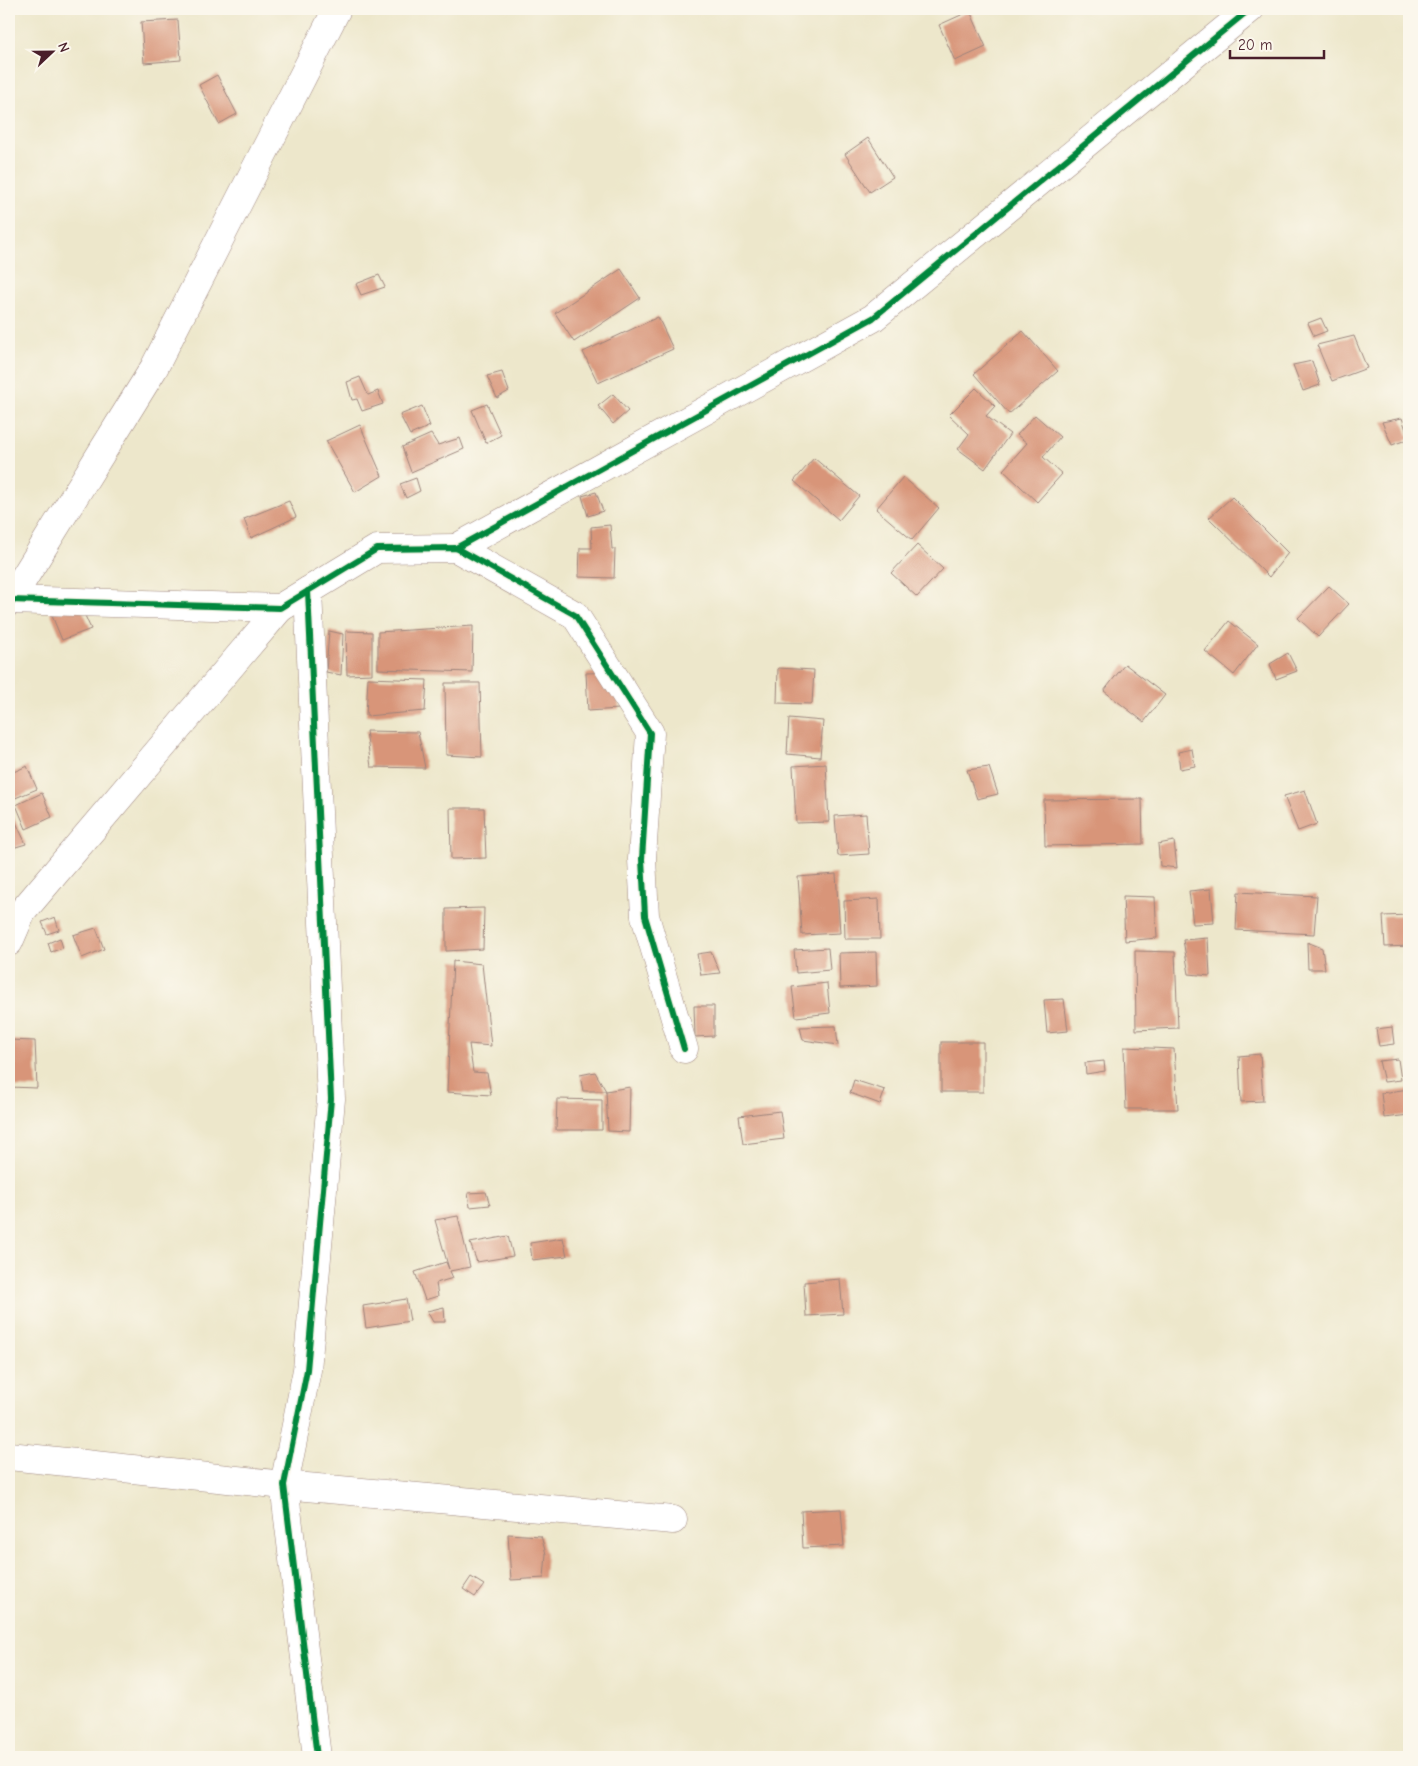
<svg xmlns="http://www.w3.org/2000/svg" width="1418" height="1766" font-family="'Comic Neue',sans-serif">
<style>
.building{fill:#d89579}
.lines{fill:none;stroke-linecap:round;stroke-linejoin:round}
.minor-casing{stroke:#9c837b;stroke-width:29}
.minor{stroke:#fff;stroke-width:28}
.cycleway-casing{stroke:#fbf7ec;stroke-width:9}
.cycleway{stroke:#00873e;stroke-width:6}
</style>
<rect width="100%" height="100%" fill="#fbf7ec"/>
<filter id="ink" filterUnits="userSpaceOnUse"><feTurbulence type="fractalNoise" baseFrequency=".02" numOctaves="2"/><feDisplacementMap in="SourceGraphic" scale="10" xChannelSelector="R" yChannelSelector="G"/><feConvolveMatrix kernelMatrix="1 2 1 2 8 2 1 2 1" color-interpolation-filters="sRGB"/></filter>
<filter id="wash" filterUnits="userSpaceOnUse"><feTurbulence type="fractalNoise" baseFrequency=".0096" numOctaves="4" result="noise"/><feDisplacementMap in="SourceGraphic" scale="20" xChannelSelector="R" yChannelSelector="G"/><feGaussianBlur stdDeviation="1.12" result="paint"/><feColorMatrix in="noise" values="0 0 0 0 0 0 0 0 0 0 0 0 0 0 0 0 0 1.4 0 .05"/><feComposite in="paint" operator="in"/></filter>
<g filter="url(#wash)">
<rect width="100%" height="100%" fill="#ede7cb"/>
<g id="blocks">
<g class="building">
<path d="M 970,11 L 986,47 L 955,61 L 939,25 Z"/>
<path d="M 178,20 L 181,60 L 144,63 L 141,22 Z"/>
<path d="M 217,75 L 237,114 L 219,124 L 199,85 Z"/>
<path d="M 868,138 L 893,177 L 870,192 L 845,154 Z"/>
<path d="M 621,269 L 640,298 L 574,342 L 555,313 Z"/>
<path d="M 379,275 L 385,287 L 361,295 L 356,284 Z"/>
<path d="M 658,317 L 673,349 L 598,383 L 583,352 Z"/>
<path d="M 1321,318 L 1327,331 L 1314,336 L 1308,323 Z"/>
<path d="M 1023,331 L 1058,371 L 1009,414 L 974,374 Z"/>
<path d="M 1354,336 L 1367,368 L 1332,381 L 1317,345 Z"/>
<path d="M 1312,361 L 1320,385 L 1303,391 L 1293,365 Z"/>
<path d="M 502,372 L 509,391 L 497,398 L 487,376 Z"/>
<path d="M 360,377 L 368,395 L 378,391 L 383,404 L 362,411 L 357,399 L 352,400 L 347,382 Z"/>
<path d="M 976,388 L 995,406 L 986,416 L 1010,434 L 985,469 L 958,449 L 969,434 L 949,415 Z"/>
<path d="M 613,394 L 628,411 L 613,424 L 598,406 Z"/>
<path d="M 487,404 L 501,435 L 486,443 L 472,410 Z"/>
<path d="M 422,406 L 430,426 L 410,435 L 400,415 Z"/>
<path d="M 1035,415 L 1060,437 L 1043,457 L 1062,474 L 1037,502 L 1003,470 L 1027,443 L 1017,435 Z"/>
<path d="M 1402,418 L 1409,439 L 1392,445 L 1382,422 Z"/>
<path d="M 360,425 L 382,476 L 355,492 L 326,441 Z"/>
<path d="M 431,434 L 438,445 L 460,438 L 464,449 L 411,472 L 402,447 Z"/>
<path d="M 814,458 L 859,496 L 839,520 L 794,481 Z"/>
<path d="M 903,477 L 939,508 L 912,540 L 876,509 Z"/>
<path d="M 416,478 L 420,491 L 406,498 L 400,484 Z"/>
<path d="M 596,492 L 603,511 L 588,516 L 582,496 Z"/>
<path d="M 1232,497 L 1288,553 L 1269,577 L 1209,518 Z"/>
<path d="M 289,501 L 296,517 L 251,538 L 244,519 Z"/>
<path d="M 610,525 L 612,549 L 615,549 L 614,578 L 579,577 L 580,548 L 592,548 L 591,527 Z"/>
<path d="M 917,545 L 943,569 L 917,597 L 891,573 Z"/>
<path d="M 1329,586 L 1349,604 L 1318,637 L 1298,618 Z"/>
<path d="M 78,600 L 91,629 L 62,640 L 50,611 Z"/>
<path d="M 1229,621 L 1258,644 L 1234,675 L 1205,651 Z"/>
<path d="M 473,626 L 472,672 L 378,669 L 378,632 Z"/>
<path d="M 329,631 L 343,634 L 341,675 L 326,672 Z"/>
<path d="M 346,631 L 372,632 L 372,674 L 347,675 Z"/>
<path d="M 1288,653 L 1297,671 L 1276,679 L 1270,664 Z"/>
<path d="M 1125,664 L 1165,695 L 1144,722 L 1104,691 Z"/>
<path d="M 778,668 L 814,670 L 812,704 L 777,703 Z"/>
<path d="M 618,672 L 619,709 L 588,711 L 586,673 Z"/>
<path d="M 368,678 L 427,680 L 425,711 L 366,716 Z"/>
<path d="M 445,683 L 480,683 L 482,757 L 446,755 Z"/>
<path d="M 789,718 L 823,721 L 820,757 L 787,754 Z"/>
<path d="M 366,731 L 418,732 L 425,768 L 371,767 Z"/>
<path d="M 1192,749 L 1195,766 L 1180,769 L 1178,752 Z"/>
<path d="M 826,764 L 829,822 L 796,823 L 793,766 Z"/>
<path d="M 27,766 L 37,789 L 13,799 L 9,788 L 9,774 Z"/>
<path d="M 989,767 L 998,794 L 977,799 L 967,770 Z"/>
<path d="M 1305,790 L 1317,824 L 1298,831 L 1284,796 Z"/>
<path d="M 42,793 L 52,817 L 26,829 L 16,805 Z"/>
<path d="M 1142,799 L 1143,844 L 1045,846 L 1044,800 Z"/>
<path d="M 450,808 L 484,808 L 486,858 L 451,859 Z"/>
<path d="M 866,814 L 869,854 L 838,856 L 835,816 Z"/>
<path d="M 13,816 L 26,844 L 9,849 L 9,817 Z"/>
<path d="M 1174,841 L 1177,868 L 1160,866 L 1158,844 Z"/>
<path d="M 836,874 L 840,933 L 802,935 L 798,877 Z"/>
<path d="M 1211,889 L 1214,923 L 1193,924 L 1189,891 Z"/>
<path d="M 1238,892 L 1317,896 L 1314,934 L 1236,930 Z"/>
<path d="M 1123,896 L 1155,897 L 1157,938 L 1125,941 Z"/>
<path d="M 879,899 L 880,939 L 845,939 L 844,901 Z"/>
<path d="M 484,908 L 483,949 L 446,951 L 446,909 Z"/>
<path d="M 1409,915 L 1409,946 L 1385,947 L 1383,916 Z"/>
<path d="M 55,917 L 59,930 L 47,934 L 42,922 Z"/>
<path d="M 96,928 L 104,949 L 82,958 L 73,935 Z"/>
<path d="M 60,938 L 63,948 L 51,952 L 48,943 Z"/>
<path d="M 1208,938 L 1210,976 L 1189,974 L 1183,940 Z"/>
<path d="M 1307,942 L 1322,948 L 1325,969 L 1308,969 Z"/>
<path d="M 828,948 L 830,970 L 796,973 L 794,950 Z"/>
<path d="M 1135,951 L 1175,952 L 1178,1028 L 1136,1030 Z"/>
<path d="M 711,952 L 720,973 L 701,975 L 697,954 Z"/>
<path d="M 876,952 L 877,986 L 840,988 L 839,953 Z"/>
<path d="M 453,961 L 482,964 L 491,1046 L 469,1044 L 473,1072 L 487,1073 L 491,1095 L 447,1092 Z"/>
<path d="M 827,983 L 830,1013 L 796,1017 L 792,987 Z"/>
<path d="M 1064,999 L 1068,1031 L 1047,1033 L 1044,1000 Z"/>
<path d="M 694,1006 L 714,1006 L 714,1036 L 695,1037 Z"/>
<path d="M 836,1026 L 838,1045 L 803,1040 L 800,1027 Z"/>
<path d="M 1392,1027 L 1394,1044 L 1379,1046 L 1376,1029 Z"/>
<path d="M 9,1040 L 35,1041 L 37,1088 L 9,1087 Z"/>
<rect x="941" y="1042" width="42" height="50"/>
<path d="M 1124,1047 L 1174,1049 L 1178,1109 L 1126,1109 Z"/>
<path d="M 1260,1054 L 1263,1101 L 1241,1102 L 1239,1056 Z"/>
<path d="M 1398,1059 L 1401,1080 L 1384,1082 L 1379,1061 Z"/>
<path d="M 1104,1061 L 1105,1071 L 1086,1074 L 1085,1063 Z"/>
<path d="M 595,1072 L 606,1091 L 583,1091 L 580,1075 Z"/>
<path d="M 854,1080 L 885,1090 L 880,1104 L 850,1093 Z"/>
<path d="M 630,1087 L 629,1132 L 608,1131 L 606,1091 Z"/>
<path d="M 1409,1089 L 1409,1115 L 1384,1118 L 1381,1093 Z"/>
<path d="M 557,1099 L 602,1100 L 602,1130 L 556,1130 Z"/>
<path d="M 780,1111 L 784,1139 L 743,1144 L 739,1116 Z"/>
<path d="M 486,1192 L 490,1205 L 470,1207 L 468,1193 Z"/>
<path d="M 458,1216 L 470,1267 L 450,1271 L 453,1278 L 436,1283 L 438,1296 L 425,1300 L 415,1272 L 446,1262 L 449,1269 L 435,1220 Z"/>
<path d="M 508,1236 L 513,1256 L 477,1262 L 470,1243 Z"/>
<path d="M 563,1238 L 567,1256 L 532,1260 L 530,1243 Z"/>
<path d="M 840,1279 L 843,1314 L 806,1316 L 804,1282 Z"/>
<path d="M 406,1299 L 410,1321 L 366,1328 L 363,1306 Z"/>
<path d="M 444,1307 L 445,1322 L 433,1322 L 427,1311 Z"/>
<path d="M 841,1509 L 844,1546 L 803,1548 L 801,1511 Z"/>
<path d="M 508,1534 L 541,1536 L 546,1554 L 544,1578 L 511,1580 Z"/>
<path d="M 471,1577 L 484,1585 L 475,1597 L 463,1589 Z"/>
</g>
</g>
</g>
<g filter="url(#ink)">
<use href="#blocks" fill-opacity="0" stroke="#9c837b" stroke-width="1"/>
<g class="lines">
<defs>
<g id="minor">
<path d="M 456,548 L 873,318 L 1250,9"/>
<path d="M 308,591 L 331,1099 L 307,1370 L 284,1485 L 317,1757"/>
<path d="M 9,600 L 280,608 L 377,549 L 456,548 L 575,615 L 650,733 L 642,859 L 645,916 L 684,1049"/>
<path d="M 9,602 L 154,368 L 337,9"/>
<path d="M 9,942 L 22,912 L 280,608"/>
<path d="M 9,1456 L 284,1485 L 673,1520"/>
</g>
</defs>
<use href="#minor" class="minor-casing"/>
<use href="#minor" class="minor"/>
<defs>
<g id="cycleway">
<path d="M 456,548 L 873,318 L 1250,9"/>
<path d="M 308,591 L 331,1099 L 307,1370 L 284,1485 L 317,1757"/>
<path d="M 9,600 L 280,608 L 377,549 L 456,548 L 575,615 L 650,733 L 642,859 L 645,916 L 684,1049"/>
</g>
</defs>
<use href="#cycleway" class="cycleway-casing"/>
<use href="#cycleway" class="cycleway"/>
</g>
</g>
<rect width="1418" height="1766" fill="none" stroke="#fbf7ec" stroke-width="30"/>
<g transform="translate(52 52) rotate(68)" stroke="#fbf7ec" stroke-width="4" paint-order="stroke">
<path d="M0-4L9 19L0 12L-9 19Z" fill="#4a1f2b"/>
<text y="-8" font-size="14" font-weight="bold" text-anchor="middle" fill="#4a1f2b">N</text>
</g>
<path d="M1230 50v8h94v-8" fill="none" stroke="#4a1f2b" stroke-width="2.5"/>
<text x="1238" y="50" font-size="15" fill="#4a1f2b" stroke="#fbf7ec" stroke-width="4" paint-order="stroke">20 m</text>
</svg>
